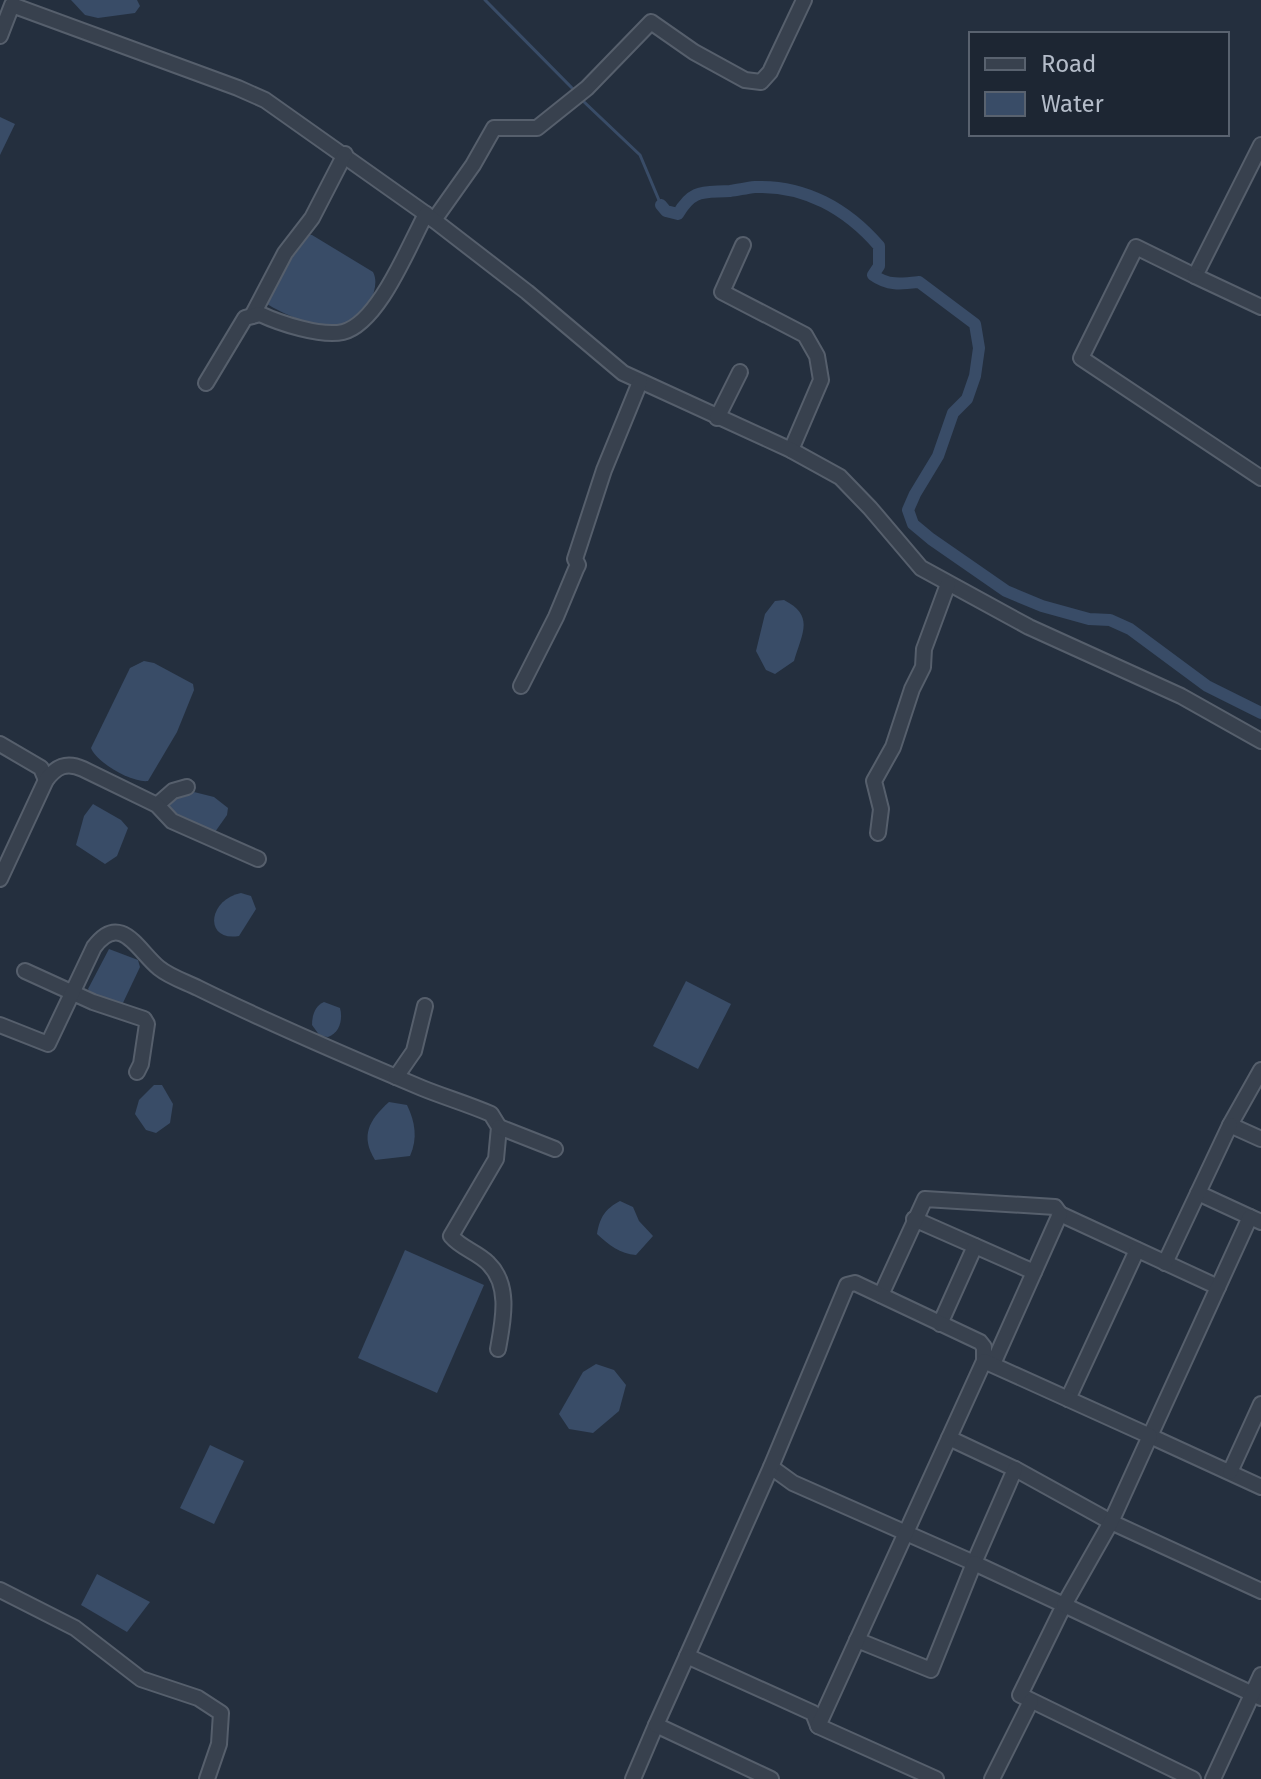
<svg xmlns="http://www.w3.org/2000/svg" width="1261" height="1779" font-family="'Fira Sans',sans-serif">
<style>
.water{fill:#394c67}
.lines{fill:none;stroke-linecap:round;stroke-linejoin:round}
.stream{stroke:#394c67;stroke-width:3}
.canal{stroke:#394c67;stroke-width:12}
.street-casing{stroke:#565f6c;stroke-width:18}
.street{stroke:#38414e;stroke-width:14}
</style>
<rect width="100%" height="100%" fill="#242f3e"/>
<g class="water">
<path d="M 71,0 L 137,0 L 140,6 L 135,13 L 98,18 L 85,15 Z"/>
<path d="M 0,117 L 15,124 L 0,155 Z"/>
<path d="M 304,235 L 312,235 L 373,272 C 378,282 374,291 371,302 C 358,347 293,320 267,304 L 264,298 Z"/>
<path d="M 784,600 C 815,616 802,633 794,661 L 775,674 L 766,670 L 756,651 L 765,614 L 775,601 Z"/>
<path d="M 144,661 L 154,663 L 193,684 L 194,690 L 177,732 L 148,781 C 132,783 97,763 91,748 L 130,668 Z"/>
<path d="M 190,791 L 214,797 L 228,808 L 227,815 L 215,832 C 198,833 179,822 168,809 L 174,796 Z"/>
<path d="M 93,804 L 121,820 L 128,828 L 117,856 L 105,864 L 76,845 L 84,816 Z"/>
<path d="M 241,893 L 251,896 L 256,909 L 239,936 C 204,942 207,900 241,893 Z"/>
<path d="M 109,949 L 138,960 L 140,967 L 121,1007 L 92,995 L 88,989 Z"/>
<path d="M 686,981 L 731,1004 L 698,1069 L 653,1046 Z"/>
<path d="M 324,1002 L 340,1008 C 343,1019 340,1033 328,1037 L 320,1036 L 312,1025 C 312,1015 315,1006 324,1002 Z"/>
<path d="M 154,1085 L 162,1085 L 173,1104 L 170,1123 L 156,1133 L 146,1130 L 135,1114 L 139,1100 Z"/>
<path d="M 389,1102 L 407,1105 C 415,1122 418,1138 410,1156 L 375,1160 C 360,1136 369,1120 389,1102 Z"/>
<path d="M 620,1201 L 633,1207 L 639,1221 L 653,1236 L 636,1255 C 620,1254 609,1245 597,1234 C 600,1217 605,1209 620,1201 Z"/>
<path d="M 405,1250 L 484,1285 L 437,1393 L 358,1358 Z"/>
<path d="M 596,1364 L 614,1370 L 626,1385 L 619,1411 L 593,1433 L 569,1429 L 559,1414 L 583,1372 Z"/>
<path d="M 210,1445 L 244,1461 L 214,1524 L 180,1508 Z"/>
<path d="M 97,1574 L 150,1602 L 127,1632 L 81,1605 Z"/>
</g>
<g class="lines">
<g class="stream">
<path d="M 485,0 L 575,91"/>
<path d="M 582,100 L 640,155 L 661,205"/>
</g>
<path class="canal" d="M 661,205 L 666,211 L 678,214 C 693,188 704,193 730,191 C 738,190 746,188 755,187 C 805,185 847,209 879,246 L 879,266 L 873,275 C 888,286 902,284 919,282 L 975,324 L 979,348 L 975,376 L 967,399 L 953,413 L 938,456 L 915,494 L 908,510 L 913,524 L 931,539 L 1006,591 L 1042,606 L 1089,619 L 1110,620 L 1130,629 L 1207,686 L 1261,713"/>
<defs>
<g id="street">
<path d="M 0,36 L 12,5 L 238,88 L 265,100 L 426,214"/>
<path d="M 1261,145 L 1195,276 L 1136,247 L 1081,358 L 1261,478"/>
<path d="M 434,220 L 473,165 L 494,128 L 537,128 L 587,88 L 651,22 L 694,52 L 745,80 L 761,82 L 770,72 L 804,0"/>
<path d="M 743,245 L 722,292 L 805,335 L 817,356 L 821,380 L 791,450"/>
<path d="M 1195,276 L 1261,307"/>
<path d="M 252,316 L 285,253 L 312,218 L 345,154"/>
<path d="M 206,383 L 245,318 L 260,314 C 279,323 321,337 343,332 C 379,323 409,245 426,214 L 527,292 L 623,373 L 791,450 L 840,477 L 870,508 L 921,568 L 1029,627 L 1181,696 L 1261,741"/>
<path d="M 717,418 L 740,372"/>
<path d="M 521,686 L 556,617 L 576,569 L 578,565 L 575,559 L 604,470 L 640,382"/>
<path d="M 0,744 L 41,768 L 46,780"/>
<path d="M 157,805 L 173,791 L 187,787"/>
<path d="M 878,833 L 881,809 L 874,781 L 893,747 L 912,689 L 923,667 L 924,649 L 948,584"/>
<path d="M 0,879 L 46,780 C 56,767 66,761 83,769 L 157,805 L 172,821 L 258,859"/>
<path d="M 25,971 L 93,1002 L 144,1019 L 147,1024 L 141,1064 L 137,1072"/>
<path d="M 0,1025 L 48,1044 L 94,947 C 121,911 138,951 159,968 C 170,977 186,982 198,988 C 271,1024 346,1056 422,1088 C 444,1097 468,1104 491,1114 L 499,1127 L 496,1159 L 451,1236 C 461,1248 477,1252 488,1263 C 511,1285 503,1321 498,1349"/>
<path d="M 1261,1070 L 1230,1125 L 1261,1139"/>
<path d="M 396,1077 L 414,1051 L 425,1006"/>
<path d="M 499,1127 L 555,1149"/>
<path d="M 1198,1193 L 1250,1217"/>
<path d="M 1060,1214 L 1218,1287"/>
<path d="M 914,1219 L 1034,1272"/>
<path d="M 1261,1222 L 1250,1217 L 1150,1436 L 1261,1487"/>
<path d="M 1165,1263 L 1230,1125"/>
<path d="M 881,1295 L 925,1199 L 1055,1207 L 1060,1214 L 993,1364"/>
<path d="M 940,1324 L 975,1246"/>
<path d="M 1068,1399 L 1137,1250"/>
<path d="M 949,1438 L 1015,1469 L 1111,1522 L 1261,1591"/>
<path d="M 771,1467 L 793,1483 L 974,1563 L 1015,1469"/>
<path d="M 1230,1472 L 1261,1404"/>
<path d="M 0,1590 L 75,1628 L 141,1679 L 198,1698 L 221,1713 L 219,1744 L 207,1779"/>
<path d="M 857,1640 L 931,1670 L 974,1563 L 1064,1605 L 1020,1695 L 1193,1779"/>
<path d="M 687,1656 L 771,1467 L 847,1285 L 855,1283 L 980,1342 L 984,1347 L 984,1361"/>
<path d="M 633,1779 L 656,1725"/>
<path d="M 771,1779 L 656,1725 L 687,1656 L 813,1713 L 818,1726"/>
<path d="M 936,1779 L 818,1726 L 984,1361 L 1150,1436 L 1111,1522 L 1064,1605 L 1261,1698"/>
<path d="M 992,1779 L 1031,1701"/>
<path d="M 1213,1779 L 1261,1675"/>
</g>
</defs>
<use href="#street" class="street-casing"/>
<use href="#street" class="street"/>
</g>
<rect x="969" y="32" width="260" height="104" fill="#1d2633" stroke="#59626f" stroke-width="2"/>
<rect x="985" y="58" width="40" height="12" fill="#38414e" stroke="#59626f" stroke-width="2"/>
<text x="1041" y="72" font-size="24" fill="#b4bcc9">Road</text>
<rect x="985" y="92" width="40" height="24" fill="#394c67" stroke="#59626f" stroke-width="2"/>
<text x="1041" y="112" font-size="24" fill="#b4bcc9">Water</text>
</svg>
